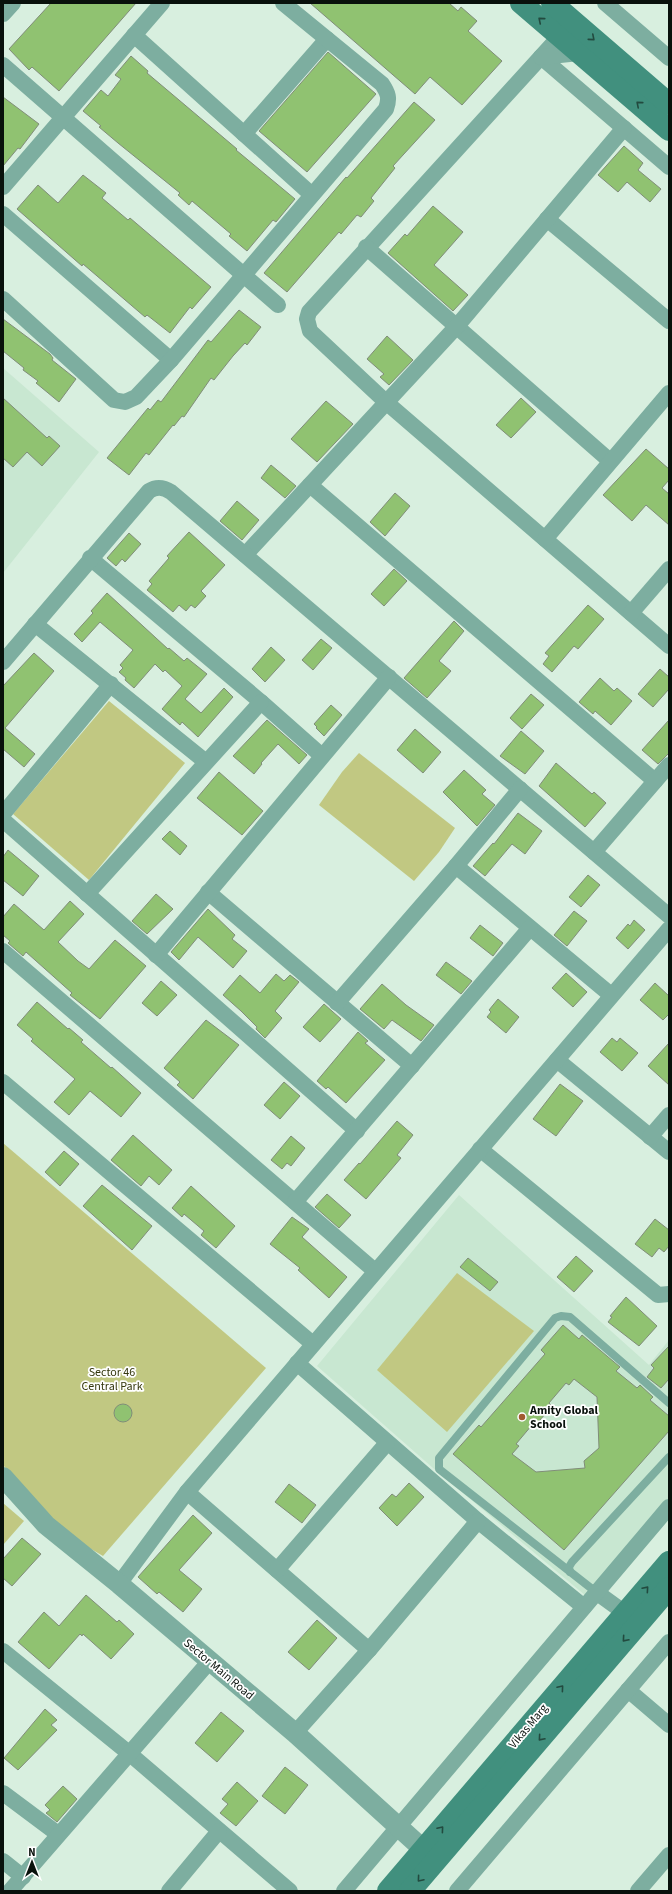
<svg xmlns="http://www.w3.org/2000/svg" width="672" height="1894" font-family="'Source Sans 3',sans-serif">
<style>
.built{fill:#c8e7d1}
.green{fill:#c1c882}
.building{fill:#90c271;stroke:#808d79;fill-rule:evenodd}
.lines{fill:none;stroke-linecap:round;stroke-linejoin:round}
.service{stroke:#7daea0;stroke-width:8}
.minor{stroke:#7daea0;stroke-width:16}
.tertiary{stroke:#7daea0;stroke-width:20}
.secondary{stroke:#41907e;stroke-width:22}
.oneway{stroke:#224a3f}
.poi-dot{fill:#a15b2f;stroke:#fff;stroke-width:1.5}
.labels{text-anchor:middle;stroke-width:3.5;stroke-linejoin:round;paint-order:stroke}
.park-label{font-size:12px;fill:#35380e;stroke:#fff}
.poi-label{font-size:12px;font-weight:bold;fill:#09110c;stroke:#fff;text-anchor:start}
.street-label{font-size:12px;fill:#09110c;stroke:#fff}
</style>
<rect width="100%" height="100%" fill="#d8efdf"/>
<g class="built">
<path d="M 3,368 L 99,452 L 3,573 Z"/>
<path d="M 459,1195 L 649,1365 L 669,1340 L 669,1498 L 586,1596 L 433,1468 L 317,1366 Z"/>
</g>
<g class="green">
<path d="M 109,701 L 185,763 L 89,880 L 13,814 Z"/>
<path d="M 359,753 L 455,828 L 439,852 L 414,881 L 319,805 L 342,772 Z"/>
<path d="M 3,1143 L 266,1368 L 103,1556 L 64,1533 L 3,1465 Z"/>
<path d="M 457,1273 L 534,1331 L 447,1432 L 377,1370 Z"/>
<path d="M 3,1503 L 24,1521 L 3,1545 Z"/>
</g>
<g class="building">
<path d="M 51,3 L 136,3 L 59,91 L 32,67 L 29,70 L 9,49 Z"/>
<path d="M 310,3 L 449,3 L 458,11 L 461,7 L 477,21 L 468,31 L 502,61 L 462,105 L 430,77 L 415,94 Z"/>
<path d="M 328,52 L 376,94 L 307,172 L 259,131 Z"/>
<path d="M 131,56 L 148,71 L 147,73 L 237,149 L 236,150 L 295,199 L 276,222 L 273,220 L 247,251 L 229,236 L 231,234 L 192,201 L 189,205 L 178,195 L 180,193 L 118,143 L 99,127 L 101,126 L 83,111 L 101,90 L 108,96 L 121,79 L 115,75 Z"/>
<path d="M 3,97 L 39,124 L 20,149 L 18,148 L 3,166 Z"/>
<path d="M 414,102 L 435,120 L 393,166 L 395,168 L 371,198 L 374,201 L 361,217 L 357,215 L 341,234 L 339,232 L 287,292 L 264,273 L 346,177 L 347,178 Z"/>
<path d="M 624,146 L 643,163 L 638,170 L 661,189 L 650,202 L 627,182 L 618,192 L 598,175 Z"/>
<path d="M 83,175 L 106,193 L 102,198 L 128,220 L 130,218 L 211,287 L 192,309 L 190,307 L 170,333 L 147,315 L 145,317 L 83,264 L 82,266 L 17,209 L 38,185 L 58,203 Z"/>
<path d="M 433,206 L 463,232 L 434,265 L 468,295 L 453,311 L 388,253 L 405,234 L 407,236 Z"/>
<path d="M 239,310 L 261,327 L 247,345 L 245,343 L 233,356 L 214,380 L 211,378 L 184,417 L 182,416 L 174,426 L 173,425 L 149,455 L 146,453 L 129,475 L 107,458 L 148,408 L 150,410 L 158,400 L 161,402 L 208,340 L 211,342 Z"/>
<path d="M 3,319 L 50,354 L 53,358 L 52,360 L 76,379 L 59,402 L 36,383 L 38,381 L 23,370 L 24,368 L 3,351 Z"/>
<path d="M 387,336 L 413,360 L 389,385 L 380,377 L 384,374 L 367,359 Z"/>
<path d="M 3,398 L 47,438 L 49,436 L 60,446 L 42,466 L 27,452 L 13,467 L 3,458 Z"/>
<path d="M 521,398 L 536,412 L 511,438 L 496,425 Z"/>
<path d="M 326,401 L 353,424 L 317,462 L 291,439 Z"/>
<path d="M 646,449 L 669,469 L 669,480 L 662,488 L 669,494 L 669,525 L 646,505 L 632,521 L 603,495 Z"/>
<path d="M 271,465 L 296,486 L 285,498 L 261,478 Z"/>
<path d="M 395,493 L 410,506 L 385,536 L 370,522 Z"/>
<path d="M 237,501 L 259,520 L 242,540 L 220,521 Z"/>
<path d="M 189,532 L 225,565 L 201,591 L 206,596 L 195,608 L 191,605 L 186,611 L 179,605 L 173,612 L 147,590 L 152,584 L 149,581 L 169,558 L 167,556 Z"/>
<path d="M 129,533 L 141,544 L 125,562 L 122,559 L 116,566 L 107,558 Z"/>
<path d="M 394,569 L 407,581 L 384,606 L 371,594 Z"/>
<path d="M 107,593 L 168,649 L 169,648 L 184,661 L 187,658 L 207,674 L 185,699 L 201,713 L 224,688 L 233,697 L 198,737 L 182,722 L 180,725 L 162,709 L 182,686 L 165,670 L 163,672 L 155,664 L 134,688 L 125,680 L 126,678 L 119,672 L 123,668 L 120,665 L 133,650 L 100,622 L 82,642 L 74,634 L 93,613 L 91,611 Z"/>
<path d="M 588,605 L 604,619 L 578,649 L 574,646 L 552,672 L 543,664 L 549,656 L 545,653 Z"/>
<path d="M 454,621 L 464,631 L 439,661 L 451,671 L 427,698 L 404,678 Z"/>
<path d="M 321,639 L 332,648 L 313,670 L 302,660 Z"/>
<path d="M 271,647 L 285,660 L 265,682 L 252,669 Z"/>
<path d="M 34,653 L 54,671 L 5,728 L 35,754 L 24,767 L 3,749 L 3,686 Z"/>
<path d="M 660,669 L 669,677 L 669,689 L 653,707 L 638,694 Z"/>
<path d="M 600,678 L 614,691 L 617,688 L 632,701 L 611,725 L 595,711 L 593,714 L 579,702 Z"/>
<path d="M 531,694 L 544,705 L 522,729 L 510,718 Z"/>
<path d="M 331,705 L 342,715 L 324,736 L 316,728 L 317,727 L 314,724 Z"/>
<path d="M 267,720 L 307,755 L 299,764 L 278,744 L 261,763 L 262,764 L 254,774 L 233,756 Z"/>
<path d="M 669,720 L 669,753 L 658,764 L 642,750 Z"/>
<path d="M 415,729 L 441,752 L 423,773 L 397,750 Z"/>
<path d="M 521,731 L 544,751 L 525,774 L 500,756 Z"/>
<path d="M 556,763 L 592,794 L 594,792 L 606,803 L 585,827 L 539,786 Z"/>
<path d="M 464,770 L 486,790 L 482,794 L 495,805 L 477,826 L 443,792 Z"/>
<path d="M 219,772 L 263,811 L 242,835 L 197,798 Z"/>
<path d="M 518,813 L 542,831 L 525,854 L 512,844 L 485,876 L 473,866 L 493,843 L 494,844 Z"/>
<path d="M 170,831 L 187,846 L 180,855 L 162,839 Z"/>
<path d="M 8,850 L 39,876 L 23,896 L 3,880 L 3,857 Z"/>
<path d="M 588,875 L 600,885 L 581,907 L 569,897 Z"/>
<path d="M 156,894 L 173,909 L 147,934 L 132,921 Z"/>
<path d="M 70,901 L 84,914 L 58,942 L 78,961 L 89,969 L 115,940 L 146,966 L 100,1019 L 70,995 L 72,993 L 26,952 L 23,956 L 8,943 L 10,941 L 3,935 L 3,917 L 14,904 L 44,930 Z"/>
<path d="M 208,909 L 235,935 L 232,939 L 247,951 L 233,968 L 198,937 L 179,960 L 171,952 Z"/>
<path d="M 574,911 L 587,921 L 567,946 L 554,935 Z"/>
<path d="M 634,920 L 645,930 L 628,949 L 616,938 L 628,924 L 630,926 Z"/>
<path d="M 480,925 L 503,943 L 493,956 L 470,938 Z"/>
<path d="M 446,962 L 472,981 L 461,994 L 436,975 Z"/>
<path d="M 566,973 L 587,992 L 573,1007 L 552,988 Z"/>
<path d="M 276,974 L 284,981 L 290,975 L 299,982 L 275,1011 L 282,1018 L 265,1038 L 256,1029 L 257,1027 L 241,1011 L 223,995 L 240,975 L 260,993 Z"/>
<path d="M 161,981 L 177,995 L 157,1016 L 142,1003 Z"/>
<path d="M 655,983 L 669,996 L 669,1014 L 663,1020 L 640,1000 Z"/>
<path d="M 382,984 L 406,1005 L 434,1025 L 421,1041 L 392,1020 L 384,1029 L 360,1009 Z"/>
<path d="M 498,999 L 519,1017 L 506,1033 L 487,1017 L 491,1012 L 489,1010 Z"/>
<path d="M 37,1002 L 68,1029 L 69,1028 L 83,1040 L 81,1042 L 111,1068 L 112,1067 L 141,1093 L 121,1117 L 90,1091 L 69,1115 L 54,1102 L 75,1079 L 31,1041 L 33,1039 L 17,1025 Z"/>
<path d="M 324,1004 L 341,1019 L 320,1042 L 303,1027 Z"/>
<path d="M 206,1020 L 239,1045 L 193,1099 L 177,1085 L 180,1082 L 164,1068 Z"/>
<path d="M 358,1032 L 368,1041 L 365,1043 L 385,1060 L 346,1103 L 328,1087 L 326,1089 L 317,1081 Z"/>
<path d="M 612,1038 L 617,1042 L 620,1038 L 638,1053 L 622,1071 L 600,1052 Z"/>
<path d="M 669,1043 L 669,1085 L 648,1066 Z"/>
<path d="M 284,1082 L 300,1096 L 280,1119 L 264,1105 Z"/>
<path d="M 560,1084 L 583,1101 L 556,1136 L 533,1119 Z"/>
<path d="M 397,1121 L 413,1135 L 397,1155 L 401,1158 L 366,1199 L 344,1180 L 359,1163 L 360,1164 Z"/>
<path d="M 133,1135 L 172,1170 L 159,1185 L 149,1176 L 141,1186 L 111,1160 Z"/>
<path d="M 291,1136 L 305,1148 L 291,1166 L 287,1163 L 282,1169 L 271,1160 Z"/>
<path d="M 64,1151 L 79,1164 L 60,1186 L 45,1172 Z"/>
<path d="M 102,1185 L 152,1226 L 132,1250 L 83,1206 Z"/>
<path d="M 191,1186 L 235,1226 L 216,1248 L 201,1235 L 204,1231 L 184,1214 L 182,1217 L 172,1208 Z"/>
<path d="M 327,1194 L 351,1215 L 339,1228 L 315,1207 Z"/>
<path d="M 292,1217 L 309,1229 L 302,1237 L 347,1277 L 329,1298 L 298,1270 L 300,1268 L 270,1244 Z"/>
<path d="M 655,1219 L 669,1230 L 669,1246 L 664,1252 L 659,1248 L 652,1257 L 635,1244 Z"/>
<path d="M 576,1256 L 593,1271 L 574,1292 L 557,1277 Z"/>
<path d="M 468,1258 L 498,1282 L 490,1291 L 460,1267 Z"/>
<path d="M 626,1297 L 657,1326 L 639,1346 L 608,1322 L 612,1317 L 610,1316 Z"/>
<path d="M 563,1325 L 579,1339 L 582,1335 L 620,1367 L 616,1371 L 637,1388 L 640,1385 L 653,1397 L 650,1400 L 669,1416 L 669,1431 L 564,1550 L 453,1454 L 479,1425 L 481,1427 L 545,1354 L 541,1350 ZM 574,1379 L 597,1397 L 599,1448 L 584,1461 L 585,1468 L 536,1472 L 512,1454 L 519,1446 L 516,1444 L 532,1425 L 534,1427 L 552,1406 L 549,1403 L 566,1383 L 569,1385 Z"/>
<path d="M 669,1346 L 669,1379 L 661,1388 L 647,1377 L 654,1368 L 651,1365 Z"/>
<circle cx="123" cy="1413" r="9"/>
<path d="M 409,1483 L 424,1497 L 397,1526 L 379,1508 L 392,1494 L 396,1497 Z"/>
<path d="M 289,1484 L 316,1505 L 302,1523 L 275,1502 Z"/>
<path d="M 193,1515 L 212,1533 L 179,1570 L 202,1589 L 183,1612 L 159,1592 L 157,1594 L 138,1577 Z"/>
<path d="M 22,1538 L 41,1554 L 12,1586 L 3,1578 L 3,1559 Z"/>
<path d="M 86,1595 L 117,1622 L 119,1620 L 134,1634 L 111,1659 L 83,1634 L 82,1636 L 80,1634 L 49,1669 L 18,1642 L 44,1612 L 59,1626 Z"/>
<path d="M 317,1620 L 337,1638 L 309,1670 L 288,1652 Z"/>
<path d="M 45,1709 L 57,1720 L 51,1725 L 57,1730 L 18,1770 L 4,1758 Z"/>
<path d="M 221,1712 L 244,1731 L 217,1762 L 195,1743 Z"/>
<path d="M 285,1767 L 308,1785 L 285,1814 L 262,1796 Z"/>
<path d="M 237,1782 L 258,1801 L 236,1826 L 220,1813 L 228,1804 L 222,1799 Z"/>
<path d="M 63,1786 L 77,1799 L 57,1822 L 46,1813 L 50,1810 L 45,1805 Z"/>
</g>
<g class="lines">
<g class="service">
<path d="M 570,1572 L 569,1567 L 572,1562 L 669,1457"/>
<path d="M 596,1592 L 439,1469 L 439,1458 L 555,1318 L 561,1316 L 570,1317 L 669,1403"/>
</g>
<g class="minor">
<path d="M 605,3 L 669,58"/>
<path d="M 3,14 L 13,3"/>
<path d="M 134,35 L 312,195"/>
<path d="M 560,36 L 309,312 L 307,319 L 310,331 L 387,403 L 669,646"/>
<path d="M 541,57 L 669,167"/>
<path d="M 541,57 L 579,53"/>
<path d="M 3,65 L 278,305"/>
<path d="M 244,134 L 327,39"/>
<path d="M 3,187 L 162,3"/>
<path d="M 3,214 L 171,360"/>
<path d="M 547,219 L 669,321"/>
<path d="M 366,247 L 610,461"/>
<path d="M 3,299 L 114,400 L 125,402 L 136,397 L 171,360 L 386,109 C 390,98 388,93 382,84 L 283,3"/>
<path d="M 310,485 L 655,781"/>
<path d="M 545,539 L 669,393"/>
<path d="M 245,555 L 457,326 L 624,128"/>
<path d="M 90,558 L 261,702 L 322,756"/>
<path d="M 631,613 L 669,569"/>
<path d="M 35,624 L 206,762"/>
<path d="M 3,662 L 149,491 C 157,486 163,487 171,492 L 669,916"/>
<path d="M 3,814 L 111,684"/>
<path d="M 3,820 L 357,1131"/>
<path d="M 594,852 L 669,765"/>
<path d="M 456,866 L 611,995"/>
<path d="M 208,892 L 412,1066"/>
<path d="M 87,894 L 261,702"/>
<path d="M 3,951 L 375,1271"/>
<path d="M 156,955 L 389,677"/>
<path d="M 337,1003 L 456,866 L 520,789"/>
<path d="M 557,1060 L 669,1152"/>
<path d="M 3,1082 L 313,1344"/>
<path d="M 650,1137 L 669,1115"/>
<path d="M 480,1149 L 658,1295 L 669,1294"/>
<path d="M 295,1202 L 530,928"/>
<path d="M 297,1363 L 478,1521 L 584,1607"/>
<path d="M 187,1492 L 369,1650"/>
<path d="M 277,1570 L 387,1443"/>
<path d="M 119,1584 L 187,1492 L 669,929"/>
<path d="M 596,1592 L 625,1613"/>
<path d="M 3,1651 L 130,1754 L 290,1891"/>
<path d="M 628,1690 L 669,1725"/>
<path d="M 295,1733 L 369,1650 L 478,1521"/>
<path d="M 3,1793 L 58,1834"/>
<path d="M 3,1861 L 23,1877"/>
<path d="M 10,1891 L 209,1662"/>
<path d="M 169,1891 L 219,1831"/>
<path d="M 344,1891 L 669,1507"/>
<path d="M 457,1891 L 669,1642"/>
<path d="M 638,1891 L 669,1855"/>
</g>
<path class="tertiary" d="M 3,1477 L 46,1525 L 119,1584 L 295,1733 L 435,1860"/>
<g class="secondary">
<path d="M 521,3 L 669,130"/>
<path d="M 552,3 L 669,104"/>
<path d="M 388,1891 L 669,1562"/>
<path d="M 410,1891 L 669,1588"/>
</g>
</g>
<defs><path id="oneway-chevron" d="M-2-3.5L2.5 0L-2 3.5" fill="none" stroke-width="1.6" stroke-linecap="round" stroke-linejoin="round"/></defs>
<g class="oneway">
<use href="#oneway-chevron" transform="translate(541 20) rotate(-140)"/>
<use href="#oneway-chevron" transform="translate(592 38) rotate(41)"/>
<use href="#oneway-chevron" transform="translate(639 104) rotate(-139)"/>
<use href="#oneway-chevron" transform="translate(646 1589) rotate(-49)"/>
<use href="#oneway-chevron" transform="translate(625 1639) rotate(131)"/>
<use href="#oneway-chevron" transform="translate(561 1688) rotate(-50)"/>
<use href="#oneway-chevron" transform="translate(541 1738) rotate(131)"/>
<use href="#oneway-chevron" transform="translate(441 1829) rotate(-50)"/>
<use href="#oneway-chevron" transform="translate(420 1879) rotate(130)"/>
</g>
<circle class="poi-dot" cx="522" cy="1417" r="4"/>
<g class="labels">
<g class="park-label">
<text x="112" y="1376">Sector 46<tspan x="112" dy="14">Central Park</tspan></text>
</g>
<g class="poi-label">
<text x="530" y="1414">Amity Global<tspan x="530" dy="14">School</tspan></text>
</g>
<g class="street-label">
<text transform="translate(219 1669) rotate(40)" y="4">Sector Main Road</text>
<text transform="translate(528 1726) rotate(-50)" y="4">Vikas Marg</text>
</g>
</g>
<rect width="672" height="1894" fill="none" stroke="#09110c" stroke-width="8"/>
<g transform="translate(32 1862)" stroke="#ffffff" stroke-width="3" paint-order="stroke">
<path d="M0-3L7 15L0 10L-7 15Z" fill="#09110c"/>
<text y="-6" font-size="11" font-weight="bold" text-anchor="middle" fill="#09110c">N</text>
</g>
</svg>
